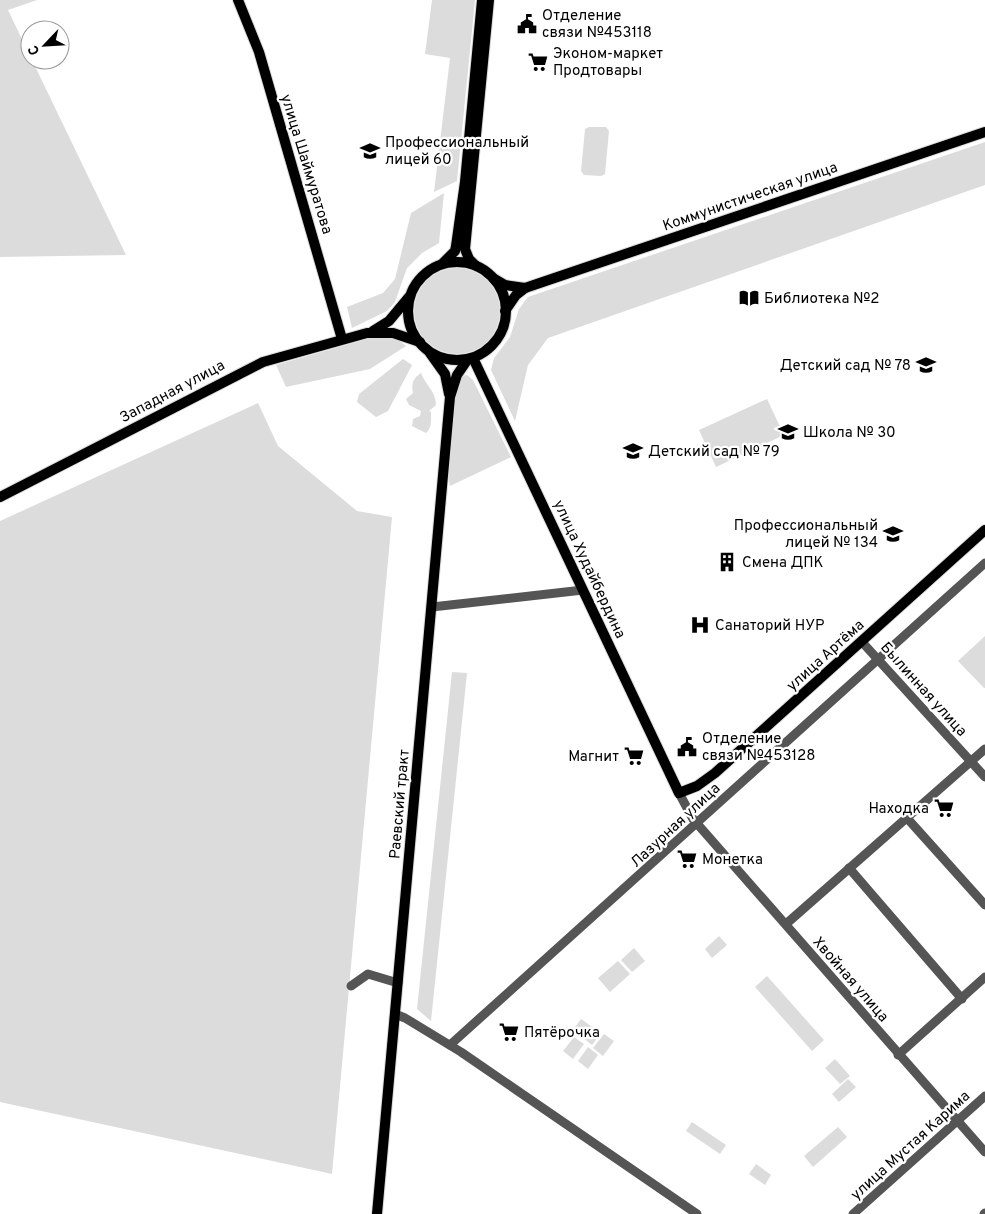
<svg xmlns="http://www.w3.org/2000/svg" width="985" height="1214" font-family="Overpass,sans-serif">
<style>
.green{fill:#dcdcdc}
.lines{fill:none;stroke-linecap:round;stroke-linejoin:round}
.major-casing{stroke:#dbdbdb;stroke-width:12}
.minor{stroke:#555;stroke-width:9}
.major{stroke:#000;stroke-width:10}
.labels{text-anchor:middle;stroke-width:4.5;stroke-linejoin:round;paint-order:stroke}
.poi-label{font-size:15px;fill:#000;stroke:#fff;text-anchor:start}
.street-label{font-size:15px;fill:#000;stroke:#fff}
</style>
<rect width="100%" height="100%" fill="#fff"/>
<g class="green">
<path d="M 0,0 L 37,0 L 8,10 L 30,56 L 30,60 L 32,60 L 126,255 L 0,257 Z"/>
<path d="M 432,0 L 475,0 L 457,181 L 434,192 L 450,58 L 425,54 Z"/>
<path d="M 589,127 L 606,127 L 609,131 L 605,174 L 601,176 L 584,175 L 581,171 L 585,129 Z"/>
<path d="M 985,142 L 985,185 L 548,338 L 528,365 L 515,421 L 491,370 L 494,358 L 510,337 L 519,309 L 528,297 Z"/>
<path d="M 444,193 L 439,243 L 422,253 L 407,268 L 395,302 L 387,311 L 352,328 L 347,307 L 383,293 L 395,279 L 411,213 Z"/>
<circle cx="457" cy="311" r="43"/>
<path d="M 374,337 L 397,339 L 406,346 L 370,369 L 286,387 L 276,365 Z"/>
<path d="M 403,359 L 412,365 L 388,411 L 376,417 L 357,402 L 359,394 Z"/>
<path d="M 421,373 C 426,386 436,391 436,405 L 429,411 L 431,412 C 431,421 432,427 426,433 L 412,426 L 413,419 L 420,416 L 421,411 L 409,405 L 406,399 L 413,393 C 411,384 413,378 421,373 Z"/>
<path d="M 467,375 L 473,380 L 511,457 L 450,486 L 448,475 L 453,397 L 461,376 Z"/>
<path d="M 767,399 L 784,435 L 716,467 L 699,430 Z"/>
<path d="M 258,403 L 278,446 L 357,511 L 392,517 L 332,1174 L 0,1102 L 0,521 Z"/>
<path d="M 985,636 L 985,688 L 984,688 L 958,661 Z"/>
<path d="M 452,672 L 467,673 L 431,1021 L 417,1009 Z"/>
<path d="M 719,936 L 727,945 L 712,958 L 705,949 Z"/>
<path d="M 634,948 L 645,961 L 632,972 L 621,960 Z"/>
<path d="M 618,961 L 630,974 L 610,992 L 598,978 Z"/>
<path d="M 767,976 L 824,1040 L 812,1051 L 755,987 Z"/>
<path d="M 581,1019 L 601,1033 L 592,1045 L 573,1030 Z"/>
<path d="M 604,1034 L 614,1041 L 603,1056 L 593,1048 Z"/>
<path d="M 574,1037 L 584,1044 L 573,1059 L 563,1051 Z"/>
<path d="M 588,1047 L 598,1055 L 588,1069 L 578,1061 Z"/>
<path d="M 835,1059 L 850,1076 L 840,1084 L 825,1068 Z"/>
<path d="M 848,1079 L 856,1087 L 839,1102 L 832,1094 Z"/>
<path d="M 692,1122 L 726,1145 L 720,1154 L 686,1131 Z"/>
<path d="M 838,1127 L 847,1137 L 813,1167 L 804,1156 Z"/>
<path d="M 756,1164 L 771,1175 L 765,1185 L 749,1174 Z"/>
</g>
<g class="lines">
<defs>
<g id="major">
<path d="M 238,0 L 259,52 L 342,339"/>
<circle cx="457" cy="311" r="49"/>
<path d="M 443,263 L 455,251 L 456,246 L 465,182 L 482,0"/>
<path d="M 476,266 L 469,259 L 465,249 L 489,0"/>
<path d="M 493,278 L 505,285 L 525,288 L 985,132"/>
<path d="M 505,311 L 516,295 L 525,288"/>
<path d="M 373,331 L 389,321 L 409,297"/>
<path d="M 430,353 L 445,374 L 449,394"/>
<path d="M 473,358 L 679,793 L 697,786 L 715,773 L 985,530"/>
<path d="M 0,497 L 263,362 L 367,333 L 393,333 L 420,342"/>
<path d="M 377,1214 L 450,397 L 457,375 L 468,359"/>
</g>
</defs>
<use href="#major" class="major-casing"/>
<g class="minor">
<path d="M 432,607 L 583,590"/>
<path d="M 862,642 L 985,777"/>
<path d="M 679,793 L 693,819 L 985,1152"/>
<path d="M 906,817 L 985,905"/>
<path d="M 849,868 L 962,999"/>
<path d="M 786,924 L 985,749"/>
<path d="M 351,986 L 368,974 L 398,983"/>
<path d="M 395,1014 L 405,1018 L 461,1052 L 697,1214"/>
<path d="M 450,1045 L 985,563"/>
<path d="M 898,1055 L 985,977"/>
<path d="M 853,1214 L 985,1096"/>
<path d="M 984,1214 L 985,1213"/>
</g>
<use href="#major" class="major"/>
</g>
<defs>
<symbol id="civic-bare" viewBox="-9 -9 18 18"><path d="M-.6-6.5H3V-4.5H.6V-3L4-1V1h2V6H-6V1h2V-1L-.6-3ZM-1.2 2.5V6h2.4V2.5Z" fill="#000" stroke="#fff" stroke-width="2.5" paint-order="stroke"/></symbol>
<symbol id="supermarket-bare" viewBox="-9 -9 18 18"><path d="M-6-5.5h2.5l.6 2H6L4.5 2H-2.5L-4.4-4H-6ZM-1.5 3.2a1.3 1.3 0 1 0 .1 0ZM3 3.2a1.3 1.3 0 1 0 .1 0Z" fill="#000" stroke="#fff" stroke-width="2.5" paint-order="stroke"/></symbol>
<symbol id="university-bare" viewBox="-9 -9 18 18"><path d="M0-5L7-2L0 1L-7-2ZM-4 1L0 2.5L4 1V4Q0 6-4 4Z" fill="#000" stroke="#fff" stroke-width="2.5" paint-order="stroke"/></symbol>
<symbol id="library-bare" viewBox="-9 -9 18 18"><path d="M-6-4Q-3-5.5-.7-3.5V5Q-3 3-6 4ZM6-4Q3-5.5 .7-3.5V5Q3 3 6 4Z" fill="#000" stroke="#fff" stroke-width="2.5" paint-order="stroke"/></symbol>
<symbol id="school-bare" viewBox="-9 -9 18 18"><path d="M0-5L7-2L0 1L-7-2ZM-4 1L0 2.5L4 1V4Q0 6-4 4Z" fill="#000" stroke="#fff" stroke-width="2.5" paint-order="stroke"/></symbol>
<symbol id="building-bare" viewBox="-9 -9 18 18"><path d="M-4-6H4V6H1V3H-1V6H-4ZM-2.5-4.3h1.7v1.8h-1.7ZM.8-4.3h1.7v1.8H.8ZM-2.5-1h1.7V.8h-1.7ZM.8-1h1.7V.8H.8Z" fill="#000" stroke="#fff" stroke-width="2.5" paint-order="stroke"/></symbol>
<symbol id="hospital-bare" viewBox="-9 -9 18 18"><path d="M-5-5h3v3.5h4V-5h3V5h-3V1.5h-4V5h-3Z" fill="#000" stroke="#fff" stroke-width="2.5" paint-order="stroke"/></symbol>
</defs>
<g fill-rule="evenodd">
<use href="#civic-bare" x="513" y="10" width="28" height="28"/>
<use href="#supermarket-bare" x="524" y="48" width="28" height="28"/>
<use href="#university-bare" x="356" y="137" width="28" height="28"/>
<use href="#library-bare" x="735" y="284" width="28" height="28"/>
<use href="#school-bare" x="912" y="351" width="28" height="28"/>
<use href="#school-bare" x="774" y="418" width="28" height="28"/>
<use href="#school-bare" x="619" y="437" width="28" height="28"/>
<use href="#university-bare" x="879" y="520" width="28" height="28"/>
<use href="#building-bare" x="713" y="548" width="28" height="28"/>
<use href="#hospital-bare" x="686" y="611" width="28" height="28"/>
<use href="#civic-bare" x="673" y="733" width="28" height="28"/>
<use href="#supermarket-bare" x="620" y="742" width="28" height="28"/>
<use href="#supermarket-bare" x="930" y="794" width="28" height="28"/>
<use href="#supermarket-bare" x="673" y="845" width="28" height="28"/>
<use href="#supermarket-bare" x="495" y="1018" width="28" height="28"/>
</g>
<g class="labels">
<g class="poi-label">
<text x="542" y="20">Отделение<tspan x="542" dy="17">связи №453118</tspan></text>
<text x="553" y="58">Эконом-маркет<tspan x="553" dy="17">Продтовары</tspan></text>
<text x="385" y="147">Профессиональный<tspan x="385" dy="17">лицей 60</tspan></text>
<text x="764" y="303">Библиотека №2</text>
<text x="911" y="370" text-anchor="end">Детский сад № 78</text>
<text x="803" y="437">Школа № 30</text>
<text x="648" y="456">Детский сад № 79</text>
<text x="878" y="530" text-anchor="end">Профессиональный<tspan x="878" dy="17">лицей № 134</tspan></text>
<text x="742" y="567">Смена ДПК</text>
<text x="715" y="630">Санаторий НУР</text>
<text x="702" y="743">Отделение<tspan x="702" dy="17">связи №453128</tspan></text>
<text x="619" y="761" text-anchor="end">Магнит</text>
<text x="929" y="813" text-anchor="end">Находка</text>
<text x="702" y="864">Монетка</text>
<text x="524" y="1037">Пятёрочка</text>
</g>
<g class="street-label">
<text transform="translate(307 164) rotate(73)" y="5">улица Шаймуратова</text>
<text transform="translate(750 196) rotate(-19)" y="5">Коммунистическая улица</text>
<text transform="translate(172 391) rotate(-28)" y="5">Западная улица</text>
<text transform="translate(590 569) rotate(65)" y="5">улица Худайбердина</text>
<text transform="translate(825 655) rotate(-42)" y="5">улица Артёма</text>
<text transform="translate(924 689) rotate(48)" y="5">Былинная улица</text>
<text transform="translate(399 804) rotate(-85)" y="5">Раевский тракт</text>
<text transform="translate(675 825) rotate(-43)" y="5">Лазурная улица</text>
<text transform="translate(851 979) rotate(49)" y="5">Хвойная улица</text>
<text transform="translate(910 1145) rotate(-42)" y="5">улица Мустая Карима</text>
</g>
</g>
<g transform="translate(45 45) rotate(245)"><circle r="24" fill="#ffffff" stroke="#999999"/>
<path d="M0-4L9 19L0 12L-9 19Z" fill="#000000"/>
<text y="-8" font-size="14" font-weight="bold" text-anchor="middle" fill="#000000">С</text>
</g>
</svg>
